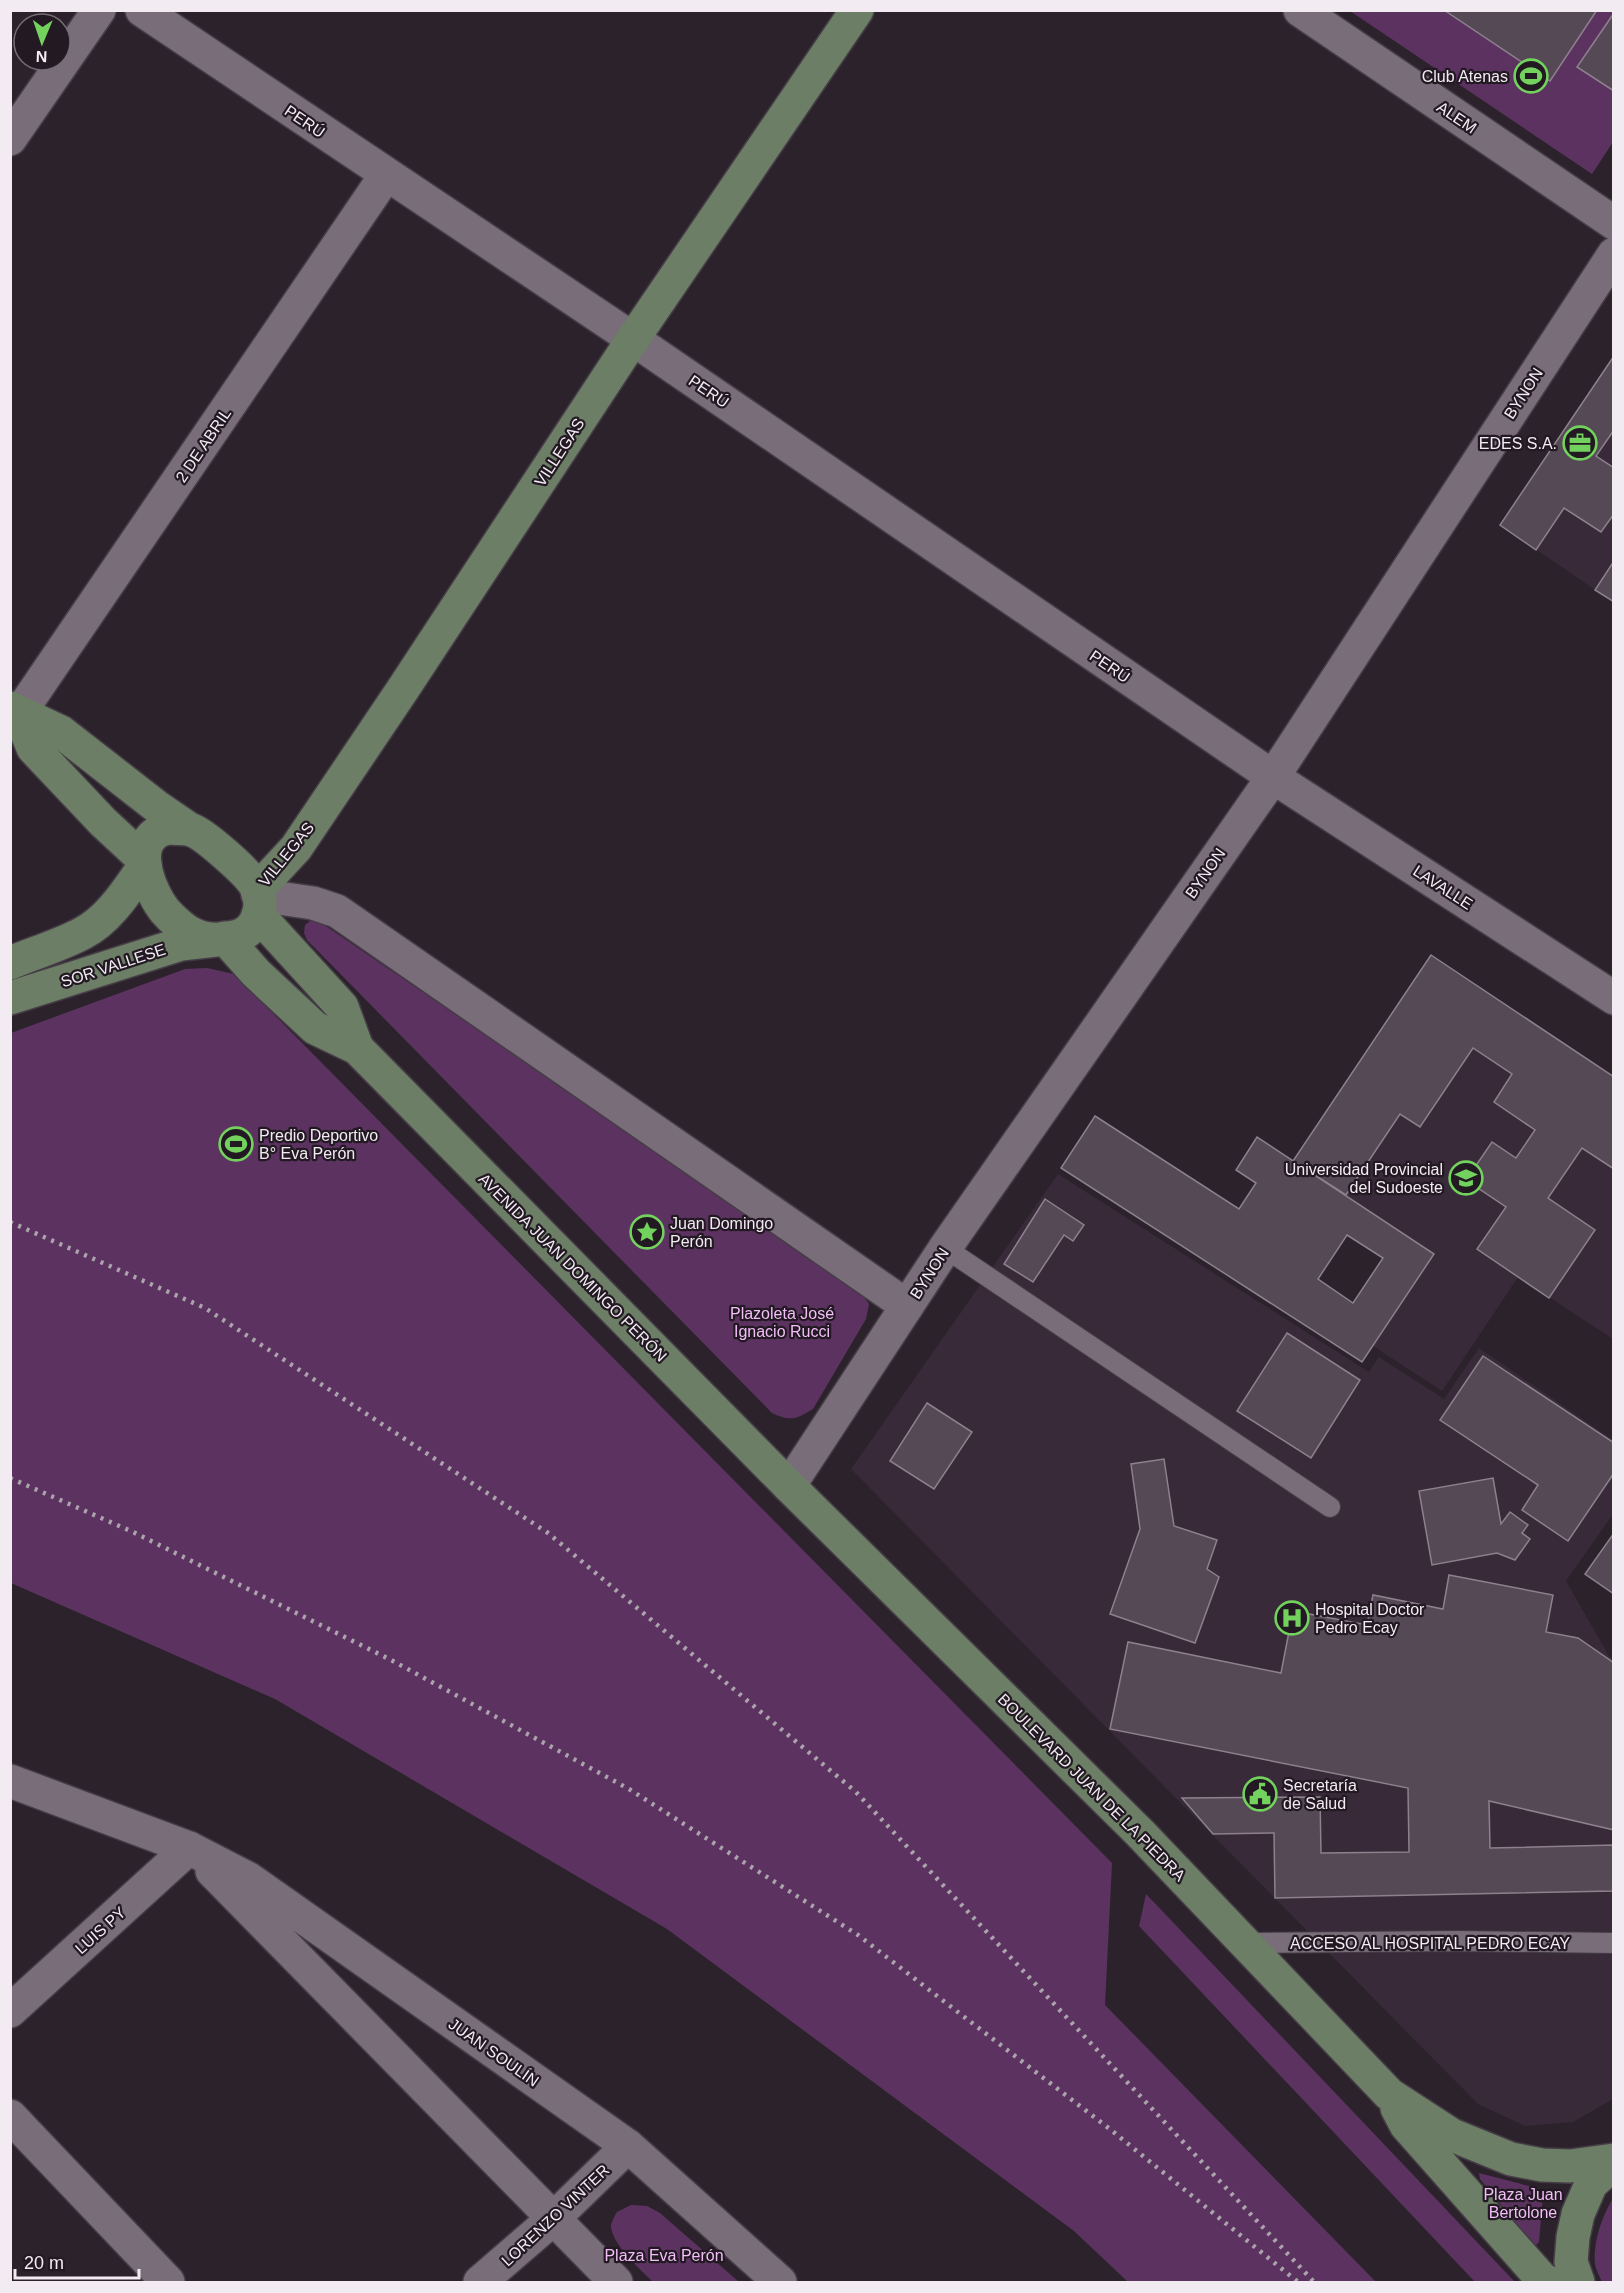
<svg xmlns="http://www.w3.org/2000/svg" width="1624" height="2293" font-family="Helvetica,sans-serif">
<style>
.built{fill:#382a39}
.green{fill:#5c3360}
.building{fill:#544954;stroke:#8d818d;stroke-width:1.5;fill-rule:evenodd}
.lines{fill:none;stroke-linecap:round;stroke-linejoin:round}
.lane-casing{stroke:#453d46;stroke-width:22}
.street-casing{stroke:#453d46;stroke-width:36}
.secondary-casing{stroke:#453d46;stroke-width:36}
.lane{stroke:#796d79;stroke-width:20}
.street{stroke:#796d79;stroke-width:33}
.secondary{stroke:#6c7e65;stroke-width:33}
.rail{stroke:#aca4ac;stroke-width:4.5;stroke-dasharray:3 6;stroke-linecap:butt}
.labels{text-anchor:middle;stroke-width:4.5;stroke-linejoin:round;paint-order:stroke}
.poi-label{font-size:16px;fill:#f2ebf2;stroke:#221923;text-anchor:start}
.street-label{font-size:16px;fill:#f2ebf2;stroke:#221923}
.park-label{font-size:16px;fill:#f2bff6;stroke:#221923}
</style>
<rect width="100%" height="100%" fill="#2c222c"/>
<g class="built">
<path d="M 1613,356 L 1613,602 L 1500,525 Z"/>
<path d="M 1431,955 L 1613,1077 L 1613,1339 L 1518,1277 L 1442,1391 L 1373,1346 L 1434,1254 L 1293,1161 Z"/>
<path d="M 1058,1174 L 1369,1372 L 1379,1357 L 1444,1399 L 1479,1348 L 1613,1440 L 1613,1514 L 1566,1581 L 1609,1656 L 1613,1659 L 1613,2099 L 1573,2122 L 1525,2126 L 1478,2104 L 851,1469 Z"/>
</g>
<g class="green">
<path d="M 1350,11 L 1613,11 L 1613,142 L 1592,174 Z"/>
<path d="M 317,920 L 858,1289 L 869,1304 L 866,1319 L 813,1409 C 796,1419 791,1422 772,1413 L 307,940 L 304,933 L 305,925 L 310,921 Z"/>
<path d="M 207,968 L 234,974 L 1112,1863 L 1105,2005 L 1376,2282 L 1128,2282 L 1074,2231 L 667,1929 L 275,1699 L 11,1583 L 11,1033 L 185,969 Z"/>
<path d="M 1146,1894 L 1515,2282 L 1475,2282 L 1139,1926 Z"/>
<path d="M 1479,2173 L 1537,2188 L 1543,2195 L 1539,2242 L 1536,2245 L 1533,2244 L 1480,2179 Z"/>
<path d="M 1613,2198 L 1613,2282 L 1602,2282 C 1600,2277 1596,2270 1595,2264 C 1593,2241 1602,2217 1613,2198 Z"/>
<path d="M 631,2205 L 647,2206 L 660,2213 L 739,2282 L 653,2282 C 640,2269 611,2244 611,2225 C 612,2221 615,2215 617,2212 Z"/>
</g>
<g class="building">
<path d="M 1444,10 L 1597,10 L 1550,81 Z"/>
<path d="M 1614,13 L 1614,91 L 1577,67 Z"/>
<path d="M 1614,356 L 1614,430 L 1596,456 L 1614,468 L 1614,514 L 1601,532 L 1564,508 L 1536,550 L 1500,525 Z"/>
<path d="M 1614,561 L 1614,602 L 1595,590 Z"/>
<path d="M 1431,955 L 1614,1077 L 1614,1169 L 1582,1148 L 1548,1198 L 1595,1230 L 1549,1298 L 1477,1249 L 1506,1207 L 1466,1180 L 1492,1142 L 1516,1158 L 1535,1130 L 1494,1102 L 1512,1074 L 1473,1048 L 1420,1127 L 1400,1114 L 1346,1195 L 1293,1161 Z"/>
<path d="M 1095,1116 L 1239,1209 L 1256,1183 L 1236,1170 L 1257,1137 L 1434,1254 L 1362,1362 L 1061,1168 ZM 1347,1235 L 1383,1258 L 1353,1303 L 1318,1279 Z"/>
<path d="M 1045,1199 L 1084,1225 L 1073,1241 L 1064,1235 L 1033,1282 L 1004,1264 Z"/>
<path d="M 1287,1333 L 1360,1380 L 1311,1458 L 1237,1411 Z"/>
<path d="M 1483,1356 L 1614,1443 L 1614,1473 L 1568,1541 L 1522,1510 L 1538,1485 L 1440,1420 Z"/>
<path d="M 927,1403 L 972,1432 L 934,1489 L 890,1461 Z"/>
<path d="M 1164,1459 L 1174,1526 L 1217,1540 L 1207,1569 L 1219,1577 L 1195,1643 L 1110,1614 L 1140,1529 L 1131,1464 Z"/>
<path d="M 1493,1478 L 1501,1524 L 1510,1512 L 1528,1525 L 1522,1533 L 1530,1539 L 1515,1560 L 1497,1553 L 1432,1565 L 1419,1491 Z"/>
<path d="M 1614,1533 L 1614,1594 L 1585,1574 Z"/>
<path d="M 1449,1575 L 1553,1595 L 1546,1632 L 1578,1638 L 1614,1663 L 1614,1830 L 1489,1801 L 1490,1848 L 1614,1845 L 1614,1891 L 1275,1898 L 1274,1833 L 1213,1834 L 1182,1798 L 1320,1797 L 1321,1853 L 1409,1852 L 1408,1788 L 1110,1729 L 1128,1642 L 1281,1673 L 1293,1611 L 1367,1625 L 1373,1595 L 1443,1609 Z"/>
</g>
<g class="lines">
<defs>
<g id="lane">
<path d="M 945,1248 L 1330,1507"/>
<path d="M 1246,1943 L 1457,1941 L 1614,1943"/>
</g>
<g id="street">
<path d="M 142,10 L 633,339 L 1273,777 L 1614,998"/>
<path d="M 1300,10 L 1614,223"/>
<path d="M 10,139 L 99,10"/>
<path d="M 19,714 L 386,175"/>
<path d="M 258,895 L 313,903 L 337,911 L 907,1306"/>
<path d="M 789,1486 L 945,1248 L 1273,777 L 1614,254"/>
<path d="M 10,1781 L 189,1848 L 249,1879 L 628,2146 L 780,2282"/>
<path d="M 212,1871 L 616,2282"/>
<path d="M 10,2011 L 189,1848"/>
<path d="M 10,2116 L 168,2282"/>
<path d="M 480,2282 L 554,2218 L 628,2146"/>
</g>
<g id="secondary">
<path d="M 10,708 L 61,732 L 156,806 L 191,830"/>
<path d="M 19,714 L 33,748 L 103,822 L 144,860"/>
<path d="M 169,828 C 176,829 185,828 192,830 C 205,835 250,874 256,887 C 265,905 258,930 238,936 C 224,940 206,941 193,934 C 185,931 171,918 165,911 C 151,894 132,849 156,833 C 159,830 165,829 169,828 Z"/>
<path d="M 257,890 L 296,848 L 403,689 L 633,339 L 857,10"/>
<path d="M 258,915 L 342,1007 L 357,1048"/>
<path d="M 225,938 L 256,973 L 315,1028 L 357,1048 L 789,1486 L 1140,1833 L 1389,2094 L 1452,2135 L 1511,2159 L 1542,2165 L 1570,2166 L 1614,2160"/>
<path d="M 10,963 C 34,953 61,945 83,933 C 110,919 128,889 145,865"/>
<path d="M 10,998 L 181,944 L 216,940"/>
<path d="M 1397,2108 L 1406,2125 L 1542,2279 L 1548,2282"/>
<path d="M 1578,2282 L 1571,2262 L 1573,2237 L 1578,2214 L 1591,2184 L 1614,2163"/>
</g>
</defs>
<use href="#lane" class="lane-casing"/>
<use href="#street" class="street-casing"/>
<use href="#secondary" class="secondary-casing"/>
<use href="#lane" class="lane"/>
<use href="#street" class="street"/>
<use href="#secondary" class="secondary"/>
<g class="rail">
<path d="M 10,1222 L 205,1308 L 548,1533 L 856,1792 L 1314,2282"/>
<path d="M 10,1478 L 133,1532 L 391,1660 L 629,1789 L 858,1935 L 1111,2130 L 1298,2282"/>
</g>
</g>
<defs>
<symbol id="stadium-ring" viewBox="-11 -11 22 22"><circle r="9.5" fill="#221923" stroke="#72d25d" stroke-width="1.5"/><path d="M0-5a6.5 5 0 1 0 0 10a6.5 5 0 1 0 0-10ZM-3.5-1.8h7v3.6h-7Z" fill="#72d25d"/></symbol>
<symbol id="office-ring" viewBox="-11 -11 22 22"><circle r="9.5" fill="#221923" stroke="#72d25d" stroke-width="1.5"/><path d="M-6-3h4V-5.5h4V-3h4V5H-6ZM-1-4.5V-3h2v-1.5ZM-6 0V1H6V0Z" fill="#72d25d"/></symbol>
<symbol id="university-ring" viewBox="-11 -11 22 22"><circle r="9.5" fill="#221923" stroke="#72d25d" stroke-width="1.5"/><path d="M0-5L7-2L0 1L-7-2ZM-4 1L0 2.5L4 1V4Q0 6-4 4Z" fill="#72d25d"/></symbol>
<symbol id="sight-ring" viewBox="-11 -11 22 22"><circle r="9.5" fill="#221923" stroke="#72d25d" stroke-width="1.5"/><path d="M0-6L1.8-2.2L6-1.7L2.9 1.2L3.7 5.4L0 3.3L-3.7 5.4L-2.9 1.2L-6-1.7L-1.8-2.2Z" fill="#72d25d"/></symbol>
<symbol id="hospital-ring" viewBox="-11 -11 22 22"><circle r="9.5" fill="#221923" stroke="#72d25d" stroke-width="1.5"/><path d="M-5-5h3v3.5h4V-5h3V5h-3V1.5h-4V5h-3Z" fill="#72d25d"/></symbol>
<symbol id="civic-ring" viewBox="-11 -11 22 22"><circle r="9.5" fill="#221923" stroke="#72d25d" stroke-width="1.5"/><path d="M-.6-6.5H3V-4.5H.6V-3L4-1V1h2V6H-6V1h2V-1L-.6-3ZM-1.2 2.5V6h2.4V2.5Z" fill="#72d25d"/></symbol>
</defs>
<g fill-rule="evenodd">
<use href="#stadium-ring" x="1512" y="57" width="38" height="38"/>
<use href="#office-ring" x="1561" y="424" width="38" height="38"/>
<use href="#stadium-ring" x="217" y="1125" width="38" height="38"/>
<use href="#university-ring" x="1447" y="1159" width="38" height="38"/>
<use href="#sight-ring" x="628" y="1213" width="38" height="38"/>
<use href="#hospital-ring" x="1273" y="1599" width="38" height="38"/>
<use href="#civic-ring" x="1241" y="1775" width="38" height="38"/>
</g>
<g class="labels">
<g class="poi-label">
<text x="1508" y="82" text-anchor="end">Club Atenas</text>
<text x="1557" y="449" text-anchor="end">EDES S.A.</text>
<text x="259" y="1141">Predio Deportivo<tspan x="259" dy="18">B° Eva Perón</tspan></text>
<text x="1443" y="1175" text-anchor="end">Universidad Provincial<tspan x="1443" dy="18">del Sudoeste</tspan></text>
<text x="670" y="1229">Juan Domingo<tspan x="670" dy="18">Perón</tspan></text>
<text x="1315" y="1615">Hospital Doctor<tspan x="1315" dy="18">Pedro Ecay</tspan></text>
<text x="1283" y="1791">Secretaría<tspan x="1283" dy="18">de Salud</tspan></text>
</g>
<g class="street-label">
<text transform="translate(1457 117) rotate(34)" y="6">ALEM</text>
<text transform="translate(305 121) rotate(34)" y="6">PERÚ</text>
<text transform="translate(709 391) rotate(34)" y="6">PERÚ</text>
<text transform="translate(1523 393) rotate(-57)" y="6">BYNON</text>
<text transform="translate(203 445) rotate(-56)" y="6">2 DE ABRIL</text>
<text transform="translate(559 452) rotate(-57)" y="6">VILLEGAS</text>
<text transform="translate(1110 666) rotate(34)" y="6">PERÚ</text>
<text transform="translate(286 854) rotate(-51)" y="6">VILLEGAS</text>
<text transform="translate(1205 873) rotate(-55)" y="6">BYNON</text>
<text transform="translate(1443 887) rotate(33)" y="6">LAVALLE</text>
<text transform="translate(113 965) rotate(-18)" y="6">SOR VALLESE</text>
<text transform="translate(573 1267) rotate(45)" y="6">AVENIDA JUAN DOMINGO PERÓN</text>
<text transform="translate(929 1273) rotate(-57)" y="6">BYNON</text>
<text transform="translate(1092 1787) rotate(45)" y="6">BOULEVARD JUAN DE LA PIEDRA</text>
<text transform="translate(100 1930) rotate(-42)" y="6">LUIS PY</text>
<text x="1430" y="1949">ACCESO AL HOSPITAL PEDRO ECAY</text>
<text transform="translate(494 2052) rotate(35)" y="6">JUAN SOULÍN</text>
<text transform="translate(555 2215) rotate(-43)" y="6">LORENZO VINTER</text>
</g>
<g class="park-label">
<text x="782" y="1319">Plazoleta José<tspan x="782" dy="18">Ignacio Rucci</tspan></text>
<text x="1523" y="2200">Plaza Juan<tspan x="1523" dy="18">Bertolone</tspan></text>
<text x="664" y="2261">Plaza Eva Perón</text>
</g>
</g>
<rect width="1624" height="2293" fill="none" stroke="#f2ebf2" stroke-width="24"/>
<g transform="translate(42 42) rotate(182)"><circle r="28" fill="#221923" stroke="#756d76" stroke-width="1.5"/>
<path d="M0-4.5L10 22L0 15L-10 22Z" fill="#72d25d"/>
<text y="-9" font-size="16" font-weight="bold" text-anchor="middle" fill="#f2ebf2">N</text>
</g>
<path d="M15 2269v9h124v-9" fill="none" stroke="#f2ebf2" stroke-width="3"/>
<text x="24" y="2269" font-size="18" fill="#f2ebf2" stroke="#221923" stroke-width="4.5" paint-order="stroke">20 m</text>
</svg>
